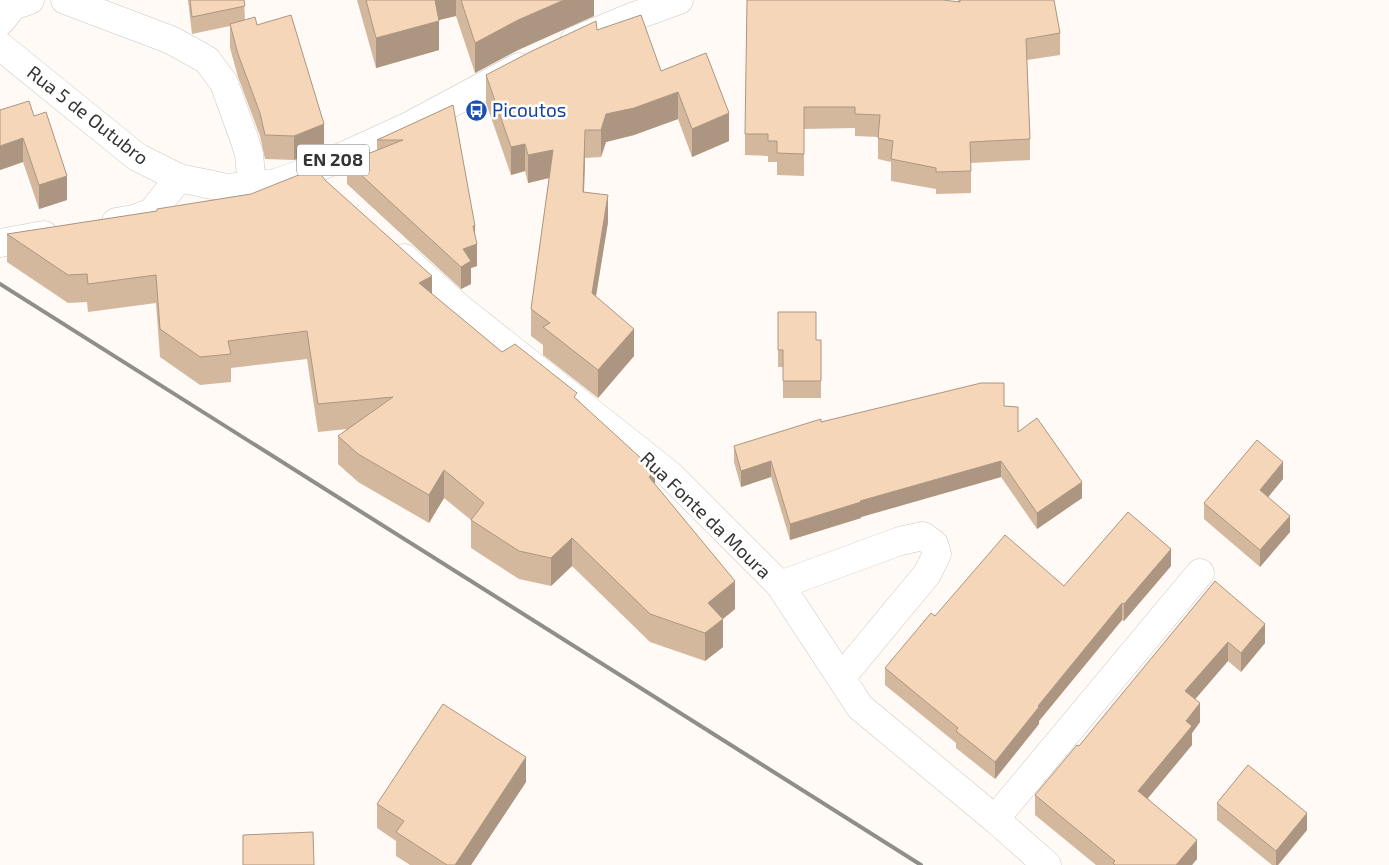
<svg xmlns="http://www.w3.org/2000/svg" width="1389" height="865" font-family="'Exo 2',sans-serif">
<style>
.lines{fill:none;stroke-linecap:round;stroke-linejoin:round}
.minor-casing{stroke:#cdc8c4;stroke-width:29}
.major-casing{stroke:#cdc8c4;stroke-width:29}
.minor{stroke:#fff;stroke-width:28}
.major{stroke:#fff;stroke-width:28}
.rail{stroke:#918e8a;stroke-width:4}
.wall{fill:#d4b89e}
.shaded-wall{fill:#ac9681}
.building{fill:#f6d6b8;stroke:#ac9681}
.labels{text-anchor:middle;stroke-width:5;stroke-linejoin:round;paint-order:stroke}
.shield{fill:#fff;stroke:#737270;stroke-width:1}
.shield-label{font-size:18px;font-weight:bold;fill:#373533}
.transit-label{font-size:19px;fill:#164399;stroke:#fff;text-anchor:start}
.street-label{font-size:19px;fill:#373533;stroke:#fff}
</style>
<rect width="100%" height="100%" fill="#fffaf5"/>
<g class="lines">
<defs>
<g id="minor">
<path d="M 65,0 L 171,40 L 207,60 L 224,83 L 245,141 L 249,154 L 252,186"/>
<path d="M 0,22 L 13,6 L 30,0"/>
<path d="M 116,222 L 134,219 L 152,212 L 179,178"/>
<path d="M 0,243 L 44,235"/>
<path d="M 404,258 L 457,306 L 670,475 L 780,585 L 860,707 L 995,819 L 1047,865"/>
<path d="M 780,585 L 900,541 L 923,536 L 934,544 L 937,554 L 927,574 L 841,678"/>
<path d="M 995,819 L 1200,573"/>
</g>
<g id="major">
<path d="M 574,41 L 632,17 L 679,0"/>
<path d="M 0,46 L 137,157 L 179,178 L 227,188 L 276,183 L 317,168 L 407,127 L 519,67"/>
</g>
</defs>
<use href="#minor" class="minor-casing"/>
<use href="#major" class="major-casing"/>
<use href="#minor" class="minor"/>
<use href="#major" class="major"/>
<path class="rail" d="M 0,284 L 921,865"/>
</g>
<g class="wall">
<path d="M 188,0 L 244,0 L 245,20 L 257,25 L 324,148 L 294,160 L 265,159 L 260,136 L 238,77 L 230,48 L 230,26 L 192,34 Z"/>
<path d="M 357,0 L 594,0 L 594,16 L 518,50 L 475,73 L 456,16 L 439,20 L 439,50 L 376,68 Z"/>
<path d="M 958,0 L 1054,0 L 1060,33 L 1060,55 L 1027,60 L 1030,139 L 1030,160 L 971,163 L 971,193 L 936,194 L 936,189 L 891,181 L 891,162 L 878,159 L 878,137 L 855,136 L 855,128 L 804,129 L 804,176 L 777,175 L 777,162 L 768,162 L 768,156 L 745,155 L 745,134 L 958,2 Z"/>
<path d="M 597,30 L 661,71 L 729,141 L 692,157 L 678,119 L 634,135 L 606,142 L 601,157 L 585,158 L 584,193 L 608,222 L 596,296 L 634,356 L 598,398 L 543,355 L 543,345 L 531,336 L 531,309 L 549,178 L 528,183 L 525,171 L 511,175 L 486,103 L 486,75 Z"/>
<path d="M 453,105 L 475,235 L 477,266 L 471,268 L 471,284 L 461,289 L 347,184 L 347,162 L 377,150 L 377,140 Z"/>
<path d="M 34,116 L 67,200 L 39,209 L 23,162 L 0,170 Z"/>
<path d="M 325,180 L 432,294 L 502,352 L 577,399 L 655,485 L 735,609 L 723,619 L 723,647 L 705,661 L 650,642 L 572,566 L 551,586 L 519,579 L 471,548 L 471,520 L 444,498 L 429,523 L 358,482 L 338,464 L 338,436 L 347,429 L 318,432 L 307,359 L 231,368 L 231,382 L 200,385 L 160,357 L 156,303 L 88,312 L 87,302 L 68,303 L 7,262 L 7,234 L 157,211 L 251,194 Z"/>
<path d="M 778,312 L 816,340 L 821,340 L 821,398 L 783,398 L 783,367 L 778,367 Z"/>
<path d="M 1004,406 L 1018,432 L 1082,498 L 1037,529 L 1001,477 L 861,517 L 861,518 L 790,540 L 771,477 L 741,487 L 734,462 L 734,446 L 821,422 Z"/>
<path d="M 1283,479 L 1268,497 L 1290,532 L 1260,567 L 1204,519 L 1204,503 Z"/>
<path d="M 1171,566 L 1124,621 L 1122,620 L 1039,721 L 1039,724 L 995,779 L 956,748 L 956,743 L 885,685 L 885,668 L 935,616 L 1064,586 Z"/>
<path d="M 1215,581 L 1265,643 L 1241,672 L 1228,661 L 1195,699 L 1200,722 L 1192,733 L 1192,745 L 1148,798 L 1197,859 L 1192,865 L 1096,865 L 1035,815 L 1035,795 L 1079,746 Z"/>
<path d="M 526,782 L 471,865 L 410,865 L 396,856 L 396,841 L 377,828 L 377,804 Z"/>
<path d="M 1217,803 L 1307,830 L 1278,865 L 1272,865 L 1217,820 Z"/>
</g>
<g class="shaded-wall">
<path d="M 434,0 L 456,0 L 456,16 L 434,21 Z"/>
<path d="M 564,0 L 594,0 L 594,16 L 518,50 L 475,73 L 475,43 L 518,20 Z"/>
<path d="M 439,21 L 439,50 L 376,68 L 376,38 Z"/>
<path d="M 678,92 L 678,119 L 634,135 L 606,142 L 601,157 L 601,130 L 606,114 Z"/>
<path d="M 729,113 L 729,141 L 692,157 L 692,129 Z"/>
<path d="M 324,124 L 324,148 L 294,160 L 294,136 Z"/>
<path d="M 585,130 L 585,158 L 583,220 L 583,192 Z"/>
<path d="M 23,138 L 23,162 L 0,170 L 0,146 Z"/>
<path d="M 525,144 L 525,171 L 511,175 L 511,147 Z"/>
<path d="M 553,150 L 553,177 L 528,183 L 528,155 Z"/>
<path d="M 67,176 L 67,200 L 39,209 L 39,185 Z"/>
<path d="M 608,195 L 608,222 L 592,320 L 592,293 Z"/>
<path d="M 473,226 L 475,226 L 475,244 L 477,244 L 477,266 L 471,268 L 471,284 L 461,289 L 461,267 L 463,249 Z"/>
<path d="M 432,276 L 432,304 L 419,283 Z"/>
<path d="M 634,329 L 634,356 L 598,398 L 598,370 Z"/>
<path d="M 771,461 L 771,477 L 741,487 L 741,471 Z"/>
<path d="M 1001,461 L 1001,477 L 861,517 L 861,518 L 790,540 L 790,524 L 860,501 Z"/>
<path d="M 1283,462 L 1283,479 L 1260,507 L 1260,490 Z"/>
<path d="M 444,470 L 444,498 L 429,523 L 429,495 Z"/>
<path d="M 655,471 L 655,499 L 649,477 Z"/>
<path d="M 1082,482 L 1082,498 L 1037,529 L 1037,513 Z"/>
<path d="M 1290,516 L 1290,532 L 1260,567 L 1260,550 Z"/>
<path d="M 572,538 L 572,566 L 551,586 L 551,558 Z"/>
<path d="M 1171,549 L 1171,566 L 1124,621 L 1124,604 Z"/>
<path d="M 735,581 L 735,609 L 708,631 L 708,603 Z"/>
<path d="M 1122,603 L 1122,620 L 1039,721 L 1039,724 L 995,779 L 995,762 L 1038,706 Z"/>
<path d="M 723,619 L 723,647 L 705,661 L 705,633 Z"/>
<path d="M 1265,624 L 1265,643 L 1241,672 L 1241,653 Z"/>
<path d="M 1228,642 L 1228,661 L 1185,711 L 1185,691 Z"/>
<path d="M 1200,703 L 1200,722 L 1192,733 L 1192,745 L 1138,810 L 1138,791 L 1186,721 Z"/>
<path d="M 526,757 L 526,782 L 471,865 L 455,865 Z"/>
<path d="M 1307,813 L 1307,830 L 1278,865 L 1276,865 L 1276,851 Z"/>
<path d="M 1197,840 L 1197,859 L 1192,865 L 1176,865 Z"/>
</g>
<g class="building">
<path d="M 190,0 L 244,0 L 245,6 L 192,17 Z"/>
<path d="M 366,0 L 435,0 L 439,21 L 376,38 Z"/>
<path d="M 461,0 L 564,0 L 518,20 L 475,43 Z"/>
<path d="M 747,0 L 943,0 L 960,2 L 960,0 L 1054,0 L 1060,33 L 1026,39 L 1030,139 L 970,142 L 971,171 L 936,172 L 936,168 L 891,159 L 893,141 L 878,138 L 880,115 L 855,114 L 855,107 L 804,107 L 804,154 L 777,153 L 777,141 L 768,141 L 768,134 L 745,134 Z"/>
<path d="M 291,15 L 324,124 L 294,136 L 265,135 L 260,113 L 238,54 L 230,24 L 255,17 L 257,25 Z"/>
<path d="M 641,15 L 661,71 L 706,53 L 729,113 L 692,129 L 678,92 L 634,108 L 606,114 L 601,130 L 585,130 L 583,192 L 608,195 L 592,293 L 634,329 L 598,370 L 543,327 L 550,323 L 531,309 L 553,150 L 528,155 L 525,144 L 511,147 L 486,75 L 532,51 L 594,22 L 596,21 L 597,30 Z"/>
<path d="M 29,101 L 34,116 L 46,112 L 67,176 L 39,185 L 23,138 L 0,146 L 0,110 Z"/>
<path d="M 453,105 L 475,226 L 473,226 L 477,244 L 463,249 L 471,261 L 461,267 L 347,162 L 403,140 L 377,140 Z"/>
<path d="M 316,168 L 325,180 L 432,276 L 419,283 L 502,352 L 515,344 L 577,393 L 574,397 L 655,471 L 649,477 L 735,581 L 708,603 L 723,619 L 705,633 L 650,614 L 572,538 L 551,558 L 519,551 L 471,520 L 484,503 L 444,470 L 429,495 L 358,454 L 338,436 L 393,397 L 318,404 L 307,331 L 228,341 L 231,354 L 200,357 L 160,329 L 156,275 L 88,284 L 87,274 L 68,275 L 7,234 L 157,211 L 157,209 L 251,194 Z"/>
<path d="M 778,312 L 816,312 L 816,340 L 821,340 L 821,381 L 783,381 L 783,350 L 778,350 Z"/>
<path d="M 981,383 L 1004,383 L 1004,406 L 1018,407 L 1018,432 L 1037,418 L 1082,482 L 1037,513 L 1001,461 L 860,501 L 861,502 L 790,524 L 771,461 L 741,471 L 734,446 L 821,419 L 821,422 Z"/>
<path d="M 1257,440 L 1283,462 L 1260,490 L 1290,516 L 1260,550 L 1204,503 Z"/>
<path d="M 1128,512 L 1171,549 L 1124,604 L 1122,603 L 1038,706 L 1039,707 L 995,762 L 956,731 L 958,728 L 885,668 L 931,613 L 935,616 L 1005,535 L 1064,586 Z"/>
<path d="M 1215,581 L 1265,624 L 1241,653 L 1228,642 L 1185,691 L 1200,703 L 1186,721 L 1192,726 L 1138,791 L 1197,840 L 1176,865 L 1115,865 L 1113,863 L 1115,861 L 1035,795 L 1077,745 L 1079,746 Z"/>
<path d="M 443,704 L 526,757 L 455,865 L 447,865 L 396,832 L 404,821 L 377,804 Z"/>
<path d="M 1248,765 L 1307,813 L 1276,851 L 1217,803 Z"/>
<path d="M 313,832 L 314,865 L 243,865 L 243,835 Z"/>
</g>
<defs>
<symbol id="bus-disc" viewBox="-11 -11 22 22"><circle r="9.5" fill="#1a4fb4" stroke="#fff"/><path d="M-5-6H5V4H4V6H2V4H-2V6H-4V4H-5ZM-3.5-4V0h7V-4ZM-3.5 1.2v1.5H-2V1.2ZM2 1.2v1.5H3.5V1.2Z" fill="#fff"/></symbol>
</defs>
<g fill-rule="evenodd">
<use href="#bus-disc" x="464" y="98" width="25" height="25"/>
</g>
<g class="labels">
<rect class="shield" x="297" y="144.5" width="72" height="31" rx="4"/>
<g class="shield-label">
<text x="333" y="166">EN 208</text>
</g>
<g class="transit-label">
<text x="492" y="117">Picoutos</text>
</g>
<g class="street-label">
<text transform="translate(88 115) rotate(38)" y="7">Rua 5 de Outubro</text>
<text transform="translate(706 515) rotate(44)" y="7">Rua Fonte da Moura</text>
</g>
</g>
</svg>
